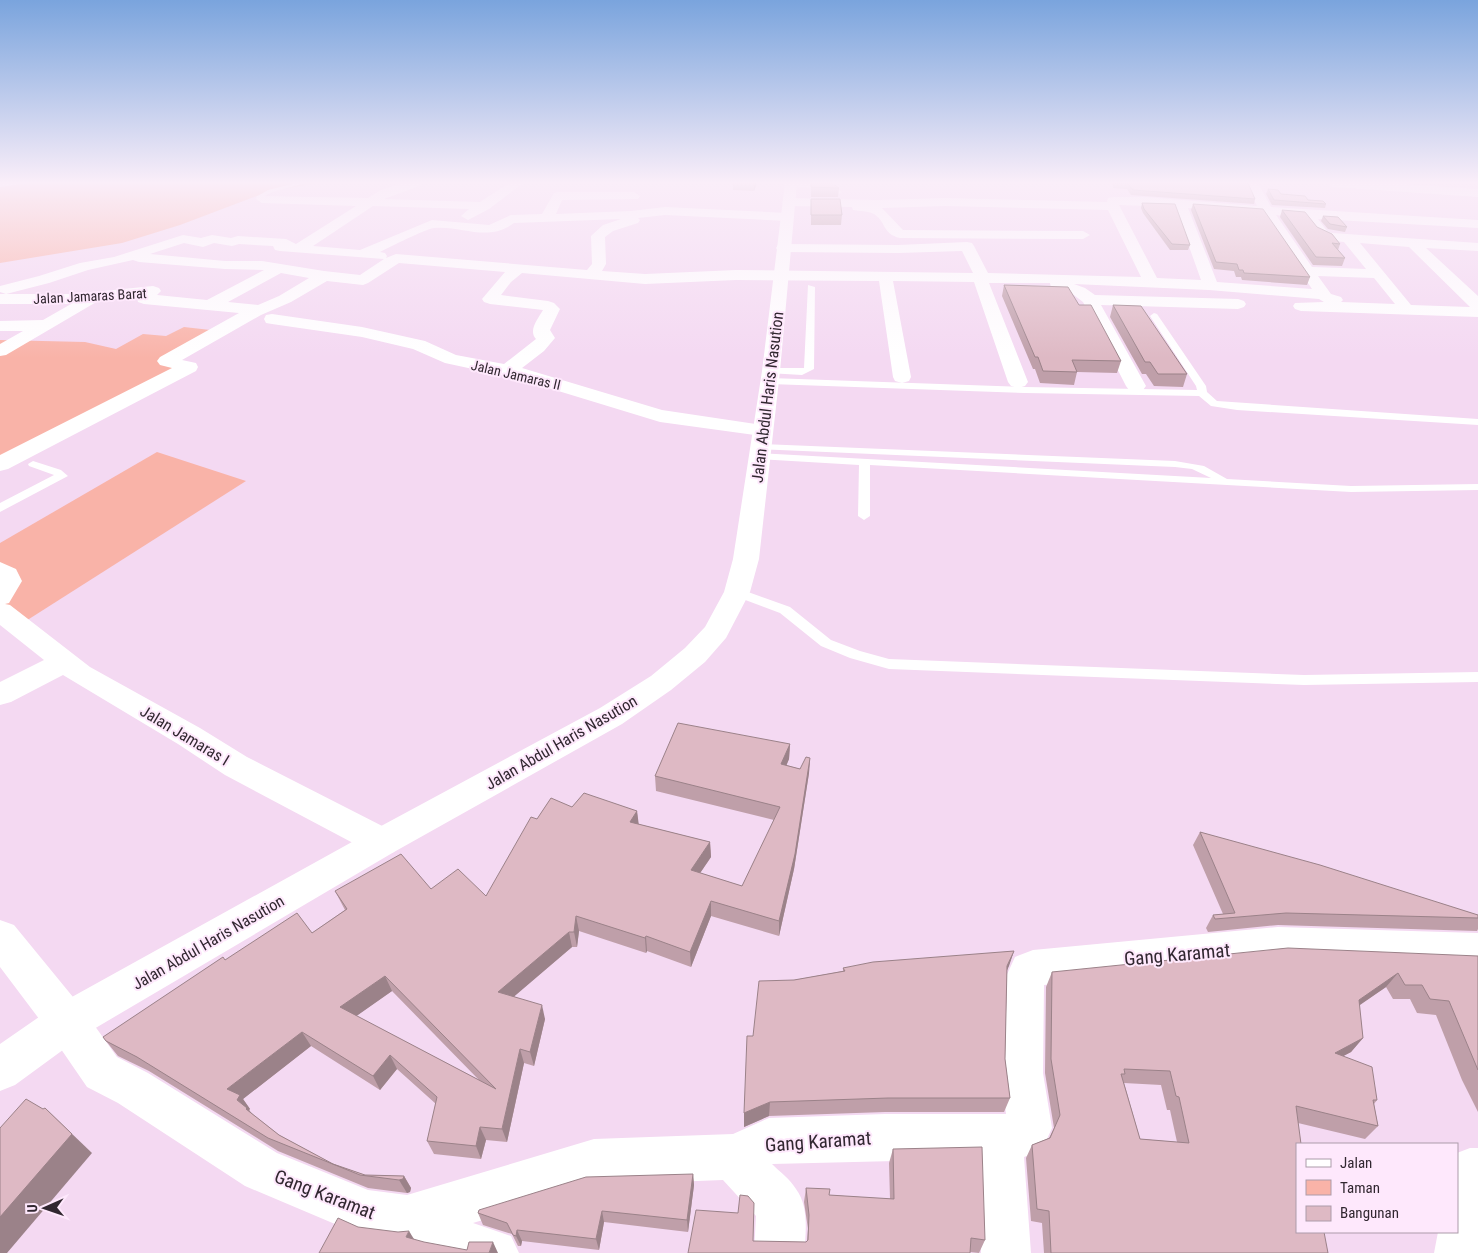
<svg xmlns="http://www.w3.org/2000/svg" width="1478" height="1253" font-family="'Roboto Condensed',sans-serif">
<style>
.green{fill:#f9b3a8}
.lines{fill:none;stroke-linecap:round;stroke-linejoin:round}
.service{fill:#fff;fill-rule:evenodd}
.minor{fill:#fff;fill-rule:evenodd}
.trunk{fill:#fff;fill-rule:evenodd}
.wall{fill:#bf9fa9;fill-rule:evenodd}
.shaded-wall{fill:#9b8289}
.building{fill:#deb9c4;stroke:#9b8289;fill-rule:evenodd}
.labels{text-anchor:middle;stroke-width:4;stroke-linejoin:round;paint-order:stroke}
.far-street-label{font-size:14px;fill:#312730;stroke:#fee8fc}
.street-label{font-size:16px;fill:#312730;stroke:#fee8fc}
.near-street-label{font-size:19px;fill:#312730;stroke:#fee8fc}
</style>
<rect width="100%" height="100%" fill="#f4d9f2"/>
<g class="green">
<path d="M 0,183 L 319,183 L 270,191 L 180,225 L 122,243 L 0,263 Z"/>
<path d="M 184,327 L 219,331 L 166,360 L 189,367 L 0,464 L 0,340 L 85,342 L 116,349 L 143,334 L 166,336 Z"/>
<path d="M 157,452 L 246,481 L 18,626 L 0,597 L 0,543 Z"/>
</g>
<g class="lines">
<g class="service">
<path d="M 0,183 L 28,183 L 0,187 Z"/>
<path d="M 296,183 L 306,183 L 272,192 L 263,197 L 264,200 L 260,200 L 256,197 L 268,190 Z"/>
<path d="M 790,183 L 832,185 L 842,192 L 839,194 L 830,189 L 788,186 Z"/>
<path d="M 808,285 L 815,287 L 814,369 L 802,375 L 768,373 L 768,369 L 771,368 L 804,368 Z"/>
<path d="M 1154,313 L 1157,314 L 1206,386 L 1207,392 L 1217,401 L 1478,419 L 1478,425 L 1237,410 L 1211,406 L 1199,396 L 1025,393 L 770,384 L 765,381 L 770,378 L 1025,387 L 1197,390 L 1196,386 L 1150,316 Z"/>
<path d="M 760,444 L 1175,461 L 1204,466 L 1227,479 L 1351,486 L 1478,484 L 1478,490 L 1351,492 L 870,465 L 870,516 L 864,520 L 858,516 L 859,465 L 759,459 L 754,456 L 759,453 L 1211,478 L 1192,469 L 1175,467 L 756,449 L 755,447 Z"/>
<path d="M 33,461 L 61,470 L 68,476 L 0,512 L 0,503 L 54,475 L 29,466 L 28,464 Z"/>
<path d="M 737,588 L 790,607 L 831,640 L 860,651 L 889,659 L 1304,675 L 1478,672 L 1478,682 L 1304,685 L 889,669 L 850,658 L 821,646 L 780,613 L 732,595 L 730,592 L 732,589 Z"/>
</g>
<g class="minor">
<path d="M 403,183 L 421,183 L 419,186 L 384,199 L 480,202 L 509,183 L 523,183 L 489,209 L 468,220 L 461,216 L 469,209 L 373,206 L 313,246 L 360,250 L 432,220 L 489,225 L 511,215 L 542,214 L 554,193 L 558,192 L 634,192 L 640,196 L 638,199 L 562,200 L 556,214 L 631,211 L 665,207 L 787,213 L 794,217 L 787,221 L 665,215 L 638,218 L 640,220 L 638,223 L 613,231 L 605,237 L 606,264 L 602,271 L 645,274 L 736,270 L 973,273 L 962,251 L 898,253 L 783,252 L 778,251 L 776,248 L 778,245 L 783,244 L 898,245 L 967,242 L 972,243 L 974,246 L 988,273 L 1141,277 L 1108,210 L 945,206 L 882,208 L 903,230 L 1083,231 L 1090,235 L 1083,239 L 900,238 C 882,234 886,221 874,214 C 868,211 860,211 853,210 L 852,207 L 788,206 L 782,202 L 788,198 L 877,200 L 945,198 L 1107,202 L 1108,198 L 1113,197 L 1145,197 L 1257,206 L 1246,183 L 1258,183 L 1271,207 L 1478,220 L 1478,228 L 1318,219 L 1327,231 L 1332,233 L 1478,243 L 1478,251 L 1426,248 L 1478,296 L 1478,317 L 1301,311 L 1295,309 L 1293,306 L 1295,303 L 1324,302 L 1319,299 L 1209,290 L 1074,284 L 1085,288 L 1095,295 L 1238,299 L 1244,301 L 1246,304 L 1244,307 L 1238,309 L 1101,305 L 1146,386 L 1143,390 L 1136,392 L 1129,390 L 1126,386 L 1083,302 L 1070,292 L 1051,288 L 1050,283 L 989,283 L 1028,382 L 1025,386 L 1018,388 L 1011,386 L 1008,382 L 974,282 L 893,281 L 911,377 L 909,381 L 902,383 L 895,381 L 893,377 L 879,281 L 736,280 L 645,284 L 522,273 L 511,282 L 501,295 L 548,301 L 554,303 L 560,309 L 550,330 L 555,338 L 544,351 L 522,368 L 662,410 L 769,426 L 772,430 L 769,434 L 762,436 L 660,422 L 519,379 L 445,363 L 413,349 L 362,337 L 272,324 L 266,323 L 264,319 L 266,315 L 272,314 L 362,327 L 425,341 L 456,355 L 504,364 L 536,339 C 528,330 538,319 543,310 L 490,304 L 484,302 L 482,299 L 505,272 L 399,263 L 368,283 L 363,285 L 327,281 L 291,302 L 261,315 L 182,360 L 196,363 L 198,367 L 196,371 L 8,469 L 0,471 L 0,455 L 172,368 L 160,365 L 157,361 L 160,357 L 239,313 L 144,304 L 138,302 L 137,297 L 98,301 L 6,355 L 0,356 L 0,344 L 23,331 L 0,331 L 0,321 L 43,320 L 71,304 L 0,304 L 0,294 L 74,294 L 153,286 L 159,288 L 161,291 L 157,295 L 207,300 L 264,270 L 225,269 L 139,262 L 133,260 L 88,270 L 49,283 L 6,294 L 0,292 L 0,286 L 39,276 L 80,263 L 114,257 L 183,235 L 201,238 L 212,235 L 231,238 L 238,236 L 286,239 L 296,244 L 356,206 L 262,203 L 256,199 L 258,196 L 368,198 L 381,190 ZM 1119,205 L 1175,207 L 1201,280 L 1157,278 ZM 1188,208 L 1262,214 L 1312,289 L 1217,282 ZM 1276,215 L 1303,218 C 1317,237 1320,240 1344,242 L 1366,269 L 1312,267 ZM 621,219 L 603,225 L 591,236 L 592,264 L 587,270 L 396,254 L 386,258 L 387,256 L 385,253 L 380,252 C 392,246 423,230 434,228 C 462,225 487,243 514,223 ZM 184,243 L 203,247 L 214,243 L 232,246 L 239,244 L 273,246 L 275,250 L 280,251 L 384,259 L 360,275 L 324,271 L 262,261 L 225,261 L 150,254 ZM 1360,243 L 1409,247 L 1470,307 L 1411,305 ZM 281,273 L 309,278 L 279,296 L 258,305 L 228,302 ZM 1318,276 L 1374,278 L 1395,304 L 1341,302 L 1343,300 L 1341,297 L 1331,294 Z"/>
<path d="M 1327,183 L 1385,183 L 1478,189 L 1478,197 L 1333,187 Z"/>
<path d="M 0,562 L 16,569 L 22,581 L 9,603 L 5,604 L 10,605 L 90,667 L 200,728 L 247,757 L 394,832 L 399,842 L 394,852 L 382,856 L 370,852 L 225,775 L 178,744 L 63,675 L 11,702 L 0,705 L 0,682 L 44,660 L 0,625 Z"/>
<path d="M 0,920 L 14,925 L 82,1008 L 117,1057 L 148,1073 L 277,1153 L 368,1190 L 407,1195 L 594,1139 L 733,1134 L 769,1118 L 885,1114 L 1006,1114 L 1001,1073 L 1004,981 L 1015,957 L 1033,950 L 1278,927 L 1478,933 L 1478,969 L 1278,961 L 1044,985 L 1043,1073 L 1052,1128 L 1042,1150 L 1024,1157 L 1031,1253 L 981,1253 L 978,1159 L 772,1164 C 780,1172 790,1179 796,1189 C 809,1206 806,1233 804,1253 L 754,1253 L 756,1216 L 723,1180 L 594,1185 L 473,1223 L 511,1236 L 519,1253 L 432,1253 L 417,1240 L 407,1243 L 368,1238 L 245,1186 L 118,1103 L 87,1087 L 52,1036 L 0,967 Z"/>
<path d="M 1470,1148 L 1478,1148 L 1478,1253 L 1434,1253 L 1438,1232 L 1457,1232 L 1457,1153 Z"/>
</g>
<path class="trunk" d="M 785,183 L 797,183 L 780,371 L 759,559 L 750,592 L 726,638 L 705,662 L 671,690 L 622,724 L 394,852 L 82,1036 L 15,1085 L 0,1091 L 0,1044 L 52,1008 L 370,832 L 600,708 L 651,676 L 685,648 L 705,627 L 724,592 L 733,559 L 762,371 Z"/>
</g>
<g class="wall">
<path d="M 733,183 L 757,183 L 754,191 L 733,190 Z"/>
<path d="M 811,183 L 839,188 L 838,197 L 811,197 Z"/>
<path d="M 1113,183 L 1248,183 L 1255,199 L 1254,204 L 1131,195 L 1127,189 L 1113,188 Z"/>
<path d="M 1268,189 L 1281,194 L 1326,204 L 1325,208 L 1272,205 L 1266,194 Z"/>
<path d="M 811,199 L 842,215 L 841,225 L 811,225 Z"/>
<path d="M 1142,203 L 1190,245 L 1188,250 L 1170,250 L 1143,213 L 1141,208 Z"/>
<path d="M 1193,204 L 1310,277 L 1307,285 L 1242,280 L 1241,277 L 1236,277 L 1234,271 L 1214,269 L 1191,210 Z"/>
<path d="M 1282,210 L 1317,227 L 1340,244 L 1338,250 L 1345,258 L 1342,266 L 1313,265 L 1280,217 Z"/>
<path d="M 1323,216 L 1347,227 L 1345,232 L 1328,229 L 1321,221 Z"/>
<path d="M 1004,285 L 1079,305 L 1121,361 L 1117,373 L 1077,372 L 1074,385 L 1040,383 L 1035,369 L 1033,369 L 1002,296 Z"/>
<path d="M 1113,305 L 1187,374 L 1183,387 L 1154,386 L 1146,374 L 1142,374 L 1110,317 Z"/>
<path d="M 790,744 L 789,759 L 786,765 L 800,769 L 810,758 L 809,773 L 794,869 L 779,936 L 711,916 L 691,967 L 647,951 L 646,953 L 579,931 L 577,947 L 572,947 L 514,996 L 545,1019 L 534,1066 L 524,1063 L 507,1142 L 486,1140 L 481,1159 L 434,1154 L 427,1141 L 436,1104 L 397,1069 L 380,1090 L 311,1046 L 243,1099 L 250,1109 L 249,1110 L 251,1113 L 279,1135 L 333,1164 L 365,1175 L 404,1176 L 411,1188 L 410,1192 L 407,1193 L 368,1188 L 278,1151 L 149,1071 L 118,1056 L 106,1041 L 225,960 L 312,933 L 345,910 L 335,891 L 431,889 L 486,896 L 537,819 L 572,807 L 637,811 L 638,824 L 710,842 L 711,857 L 700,873 L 742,886 L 774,820 L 656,791 L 655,776 ZM 392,991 L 479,1080 L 356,1016 Z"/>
<path d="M 1200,832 L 1478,915 L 1478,929 L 1477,931 L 1278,925 L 1208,932 L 1206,928 L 1213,915 L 1223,914 L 1193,845 Z"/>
<path d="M 1014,951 L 1007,970 L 1005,1059 L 1010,1098 L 1004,1112 L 885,1112 L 769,1116 L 744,1127 L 753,1036 L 794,980 L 843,971 L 843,968 Z"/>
<path d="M 1478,956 L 1478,1112 L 1462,1080 L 1436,1015 L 1417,1013 L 1410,999 L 1393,999 L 1386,987 L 1359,1005 L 1363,1038 L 1351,1052 L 1343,1056 L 1377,1100 L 1374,1104 L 1378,1126 L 1365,1139 L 1298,1123 L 1297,1144 L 1328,1253 L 1044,1253 L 1042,1223 L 1031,1221 L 1026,1158 L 1032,1145 L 1049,1138 L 1054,1128 L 1045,1073 L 1046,987 L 1052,972 ZM 1124,1083 L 1161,1085 L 1167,1110 L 1170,1110 L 1177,1142 L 1140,1139 Z"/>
<path d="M 893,1149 L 985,1240 L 979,1253 L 970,1252 L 753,1241 L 806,1242 L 807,1241 L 808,1229 L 804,1202 L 806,1188 L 829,1195 L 890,1199 L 889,1163 Z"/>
<path d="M 693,1174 L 694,1185 L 688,1232 L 604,1222 L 599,1250 L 522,1241 L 521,1246 L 518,1246 L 512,1234 L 483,1225 L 478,1213 Z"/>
</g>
<g class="shaded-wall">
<path d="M 754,183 L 757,183 L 754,191 Z"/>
<path d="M 790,744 L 789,759 L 781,779 L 781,764 Z"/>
<path d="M 810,758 L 809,773 L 794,869 L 779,936 L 779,921 Z"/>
<path d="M 637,811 L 639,826 L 630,822 Z"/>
<path d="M 710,842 L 711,857 L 692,885 L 691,870 Z"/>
<path d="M 711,901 L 711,916 L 691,967 L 690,952 Z"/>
<path d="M 576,916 L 579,931 L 577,947 L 574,932 Z"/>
<path d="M 569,932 L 572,947 L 503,1006 L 498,992 Z"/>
<path d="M 646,936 L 647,951 L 646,953 L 645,938 Z"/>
<path d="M 1014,951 L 1009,966 L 1002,981 L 1007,966 Z"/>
<path d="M 1398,973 L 1386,987 L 1347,1014 L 1359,1000 Z"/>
<path d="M 385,976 L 392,991 L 348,1022 L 340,1007 Z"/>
<path d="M 542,1005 L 545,1019 L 534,1066 L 530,1052 Z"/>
<path d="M 302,1032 L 311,1046 L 243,1099 L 250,1109 L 249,1110 L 258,1121 L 227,1089 Z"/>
<path d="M 1363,1038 L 1351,1052 L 1323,1067 L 1335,1053 Z"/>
<path d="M 520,1049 L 524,1063 L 507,1142 L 502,1129 Z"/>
<path d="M 390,1055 L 397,1069 L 380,1090 L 373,1076 Z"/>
<path d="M 770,1102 L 769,1116 L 744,1127 L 744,1113 Z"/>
<path d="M 45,1108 L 92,1153 L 7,1253 L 0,1253 L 0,1217 Z"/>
<path d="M 480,1127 L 486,1140 L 481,1159 L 476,1146 Z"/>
<path d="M 693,1174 L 694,1185 L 688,1232 L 687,1220 Z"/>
<path d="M 404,1176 L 411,1188 L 410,1192 L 407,1193 L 399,1180 Z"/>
<path d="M 602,1211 L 604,1222 L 599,1250 L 596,1239 Z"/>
<path d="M 517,1230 L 522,1241 L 521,1246 L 516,1236 Z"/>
<path d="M 409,1231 L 417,1244 L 406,1237 Z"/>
<path d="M 493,1242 L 498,1253 L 489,1253 Z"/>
</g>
<g class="building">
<path d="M 811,183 L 832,183 L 839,188 L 811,187 Z"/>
<path d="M 1114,183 L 1248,183 L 1255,199 L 1133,190 L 1128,184 Z"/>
<path d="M 1268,189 L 1278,190 L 1281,194 L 1305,196 L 1308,200 L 1323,201 L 1326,204 L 1274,200 Z"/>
<path d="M 811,199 L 840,199 L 842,215 L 811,215 Z"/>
<path d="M 1142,203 L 1175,204 L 1190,245 L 1172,244 L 1144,209 Z"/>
<path d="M 1193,204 L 1263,209 L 1310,277 L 1244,273 L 1243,270 L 1239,270 L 1237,264 L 1216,262 Z"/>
<path d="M 1282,210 L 1305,212 L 1317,227 L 1332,234 L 1340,244 L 1332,243 L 1345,258 L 1316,257 Z"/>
<path d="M 1323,216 L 1338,217 L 1347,227 L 1330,224 Z"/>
<path d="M 1004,285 L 1068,287 L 1079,305 L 1091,305 L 1121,361 L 1072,360 L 1077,372 L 1043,371 L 1038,357 L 1035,357 Z"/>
<path d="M 1113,305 L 1141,306 L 1187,374 L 1158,374 L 1150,362 L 1145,362 Z"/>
<path d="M 678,723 L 790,744 L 781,764 L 800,769 L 806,757 L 810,758 L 795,854 L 779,921 L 711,901 L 690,952 L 646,936 L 645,938 L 576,916 L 574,932 L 569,932 L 498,992 L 542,1005 L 530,1052 L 520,1049 L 502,1129 L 480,1127 L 476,1146 L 427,1141 L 437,1097 L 390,1055 L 373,1076 L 302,1032 L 227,1089 L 240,1095 L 237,1100 L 247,1108 L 246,1109 L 279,1135 L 333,1164 L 365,1175 L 404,1176 L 403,1179 L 399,1180 L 360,1175 L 268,1138 L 137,1057 L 106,1041 L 103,1037 L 223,957 L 225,960 L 297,913 L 312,933 L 347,909 L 335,891 L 401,854 L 431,889 L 458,869 L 486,896 L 531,817 L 537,819 L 551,798 L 572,807 L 584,793 L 637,811 L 630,822 L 710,842 L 691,870 L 742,886 L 780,807 L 655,776 ZM 385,976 L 496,1089 L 340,1007 Z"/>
<path d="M 1200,832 L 1320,865 L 1478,915 L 1478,918 L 1286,913 L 1215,919 L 1213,915 L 1235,913 Z"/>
<path d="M 1288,948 L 1478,956 L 1478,1070 L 1449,1001 L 1430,999 L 1422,985 L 1405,985 L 1398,973 L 1359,1000 L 1363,1038 L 1335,1053 L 1372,1067 L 1377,1100 L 1373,1100 L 1378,1126 L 1296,1106 L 1301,1144 L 1297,1144 L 1297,1232 L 1324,1232 L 1328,1253 L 1051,1253 L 1049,1211 L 1037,1209 L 1032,1145 L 1050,1138 L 1060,1115 L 1051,1059 L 1052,972 ZM 1124,1069 L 1170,1071 L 1176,1096 L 1179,1097 L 1189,1143 L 1140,1139 L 1121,1074 L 1125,1074 Z"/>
<path d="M 1014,951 L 1007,966 L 1005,1059 L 1010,1098 L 888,1098 L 770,1102 L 744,1113 L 747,1036 L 753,1036 L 759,981 L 794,980 L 845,971 L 843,968 L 873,962 Z"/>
<path d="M 26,1099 L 43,1109 L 45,1108 L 72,1134 L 0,1217 L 0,1128 Z"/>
<path d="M 982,1147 L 985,1240 L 971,1238 L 970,1253 L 688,1253 L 696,1210 L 738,1213 L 740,1195 L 748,1196 L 754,1203 L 753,1241 L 806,1242 L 808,1240 L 809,1215 L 806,1188 L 830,1189 L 829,1195 L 894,1199 L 893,1149 Z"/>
<path d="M 693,1174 L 687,1220 L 602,1211 L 596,1239 L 517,1230 L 516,1236 L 513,1235 L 507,1223 L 478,1213 L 479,1210 L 586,1177 Z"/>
<path d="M 338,1218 L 358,1227 L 398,1232 L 409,1231 L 406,1237 L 424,1242 L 467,1250 L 469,1242 L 493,1242 L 489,1253 L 319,1253 Z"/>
</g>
<linearGradient id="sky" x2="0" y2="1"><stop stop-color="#7aa4dd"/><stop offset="0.51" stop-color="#faeef9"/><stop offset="1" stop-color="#faeef9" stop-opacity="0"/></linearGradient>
<rect width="1478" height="358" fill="url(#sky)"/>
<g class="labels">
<g class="far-street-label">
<text transform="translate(90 296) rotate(-3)" y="5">Jalan Jamaras Barat</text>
<text transform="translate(516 375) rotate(13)" y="5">Jalan Jamaras II</text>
</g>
<g class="street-label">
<text transform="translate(767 397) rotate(-83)" y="6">Jalan Abdul Haris Nasution</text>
<text transform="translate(185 735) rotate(31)" y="6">Jalan Jamaras I</text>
<text transform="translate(561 742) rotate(-30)" y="6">Jalan Abdul Haris Nasution</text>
<text transform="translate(208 942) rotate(-30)" y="6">Jalan Abdul Haris Nasution</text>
</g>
<g class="near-street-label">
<text transform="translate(1177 954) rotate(-5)" y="7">Gang Karamat</text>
<text transform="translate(818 1141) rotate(-4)" y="7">Gang Karamat</text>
<text transform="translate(325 1194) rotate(21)" y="7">Gang Karamat</text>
</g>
</g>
<rect x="1296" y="1143" width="162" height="90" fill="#fee8fc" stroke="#ac9baa"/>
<rect x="1306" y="1159" width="25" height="8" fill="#ffffff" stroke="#ac9baa"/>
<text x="1340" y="1168" font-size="15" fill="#312730">Jalan</text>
<rect x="1306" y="1180" width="25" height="15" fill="#f9b3a8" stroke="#ac9baa"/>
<text x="1340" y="1193" font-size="15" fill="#312730">Taman</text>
<rect x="1306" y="1206" width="25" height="15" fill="#deb9c4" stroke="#ac9baa"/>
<text x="1340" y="1218" font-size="15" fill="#312730">Bangunan</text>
<g transform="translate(45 1208) rotate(268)" stroke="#fee8fc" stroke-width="4" paint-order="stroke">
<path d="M0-4L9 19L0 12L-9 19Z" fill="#312730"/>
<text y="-8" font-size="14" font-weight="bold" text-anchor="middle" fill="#312730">U</text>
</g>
</svg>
